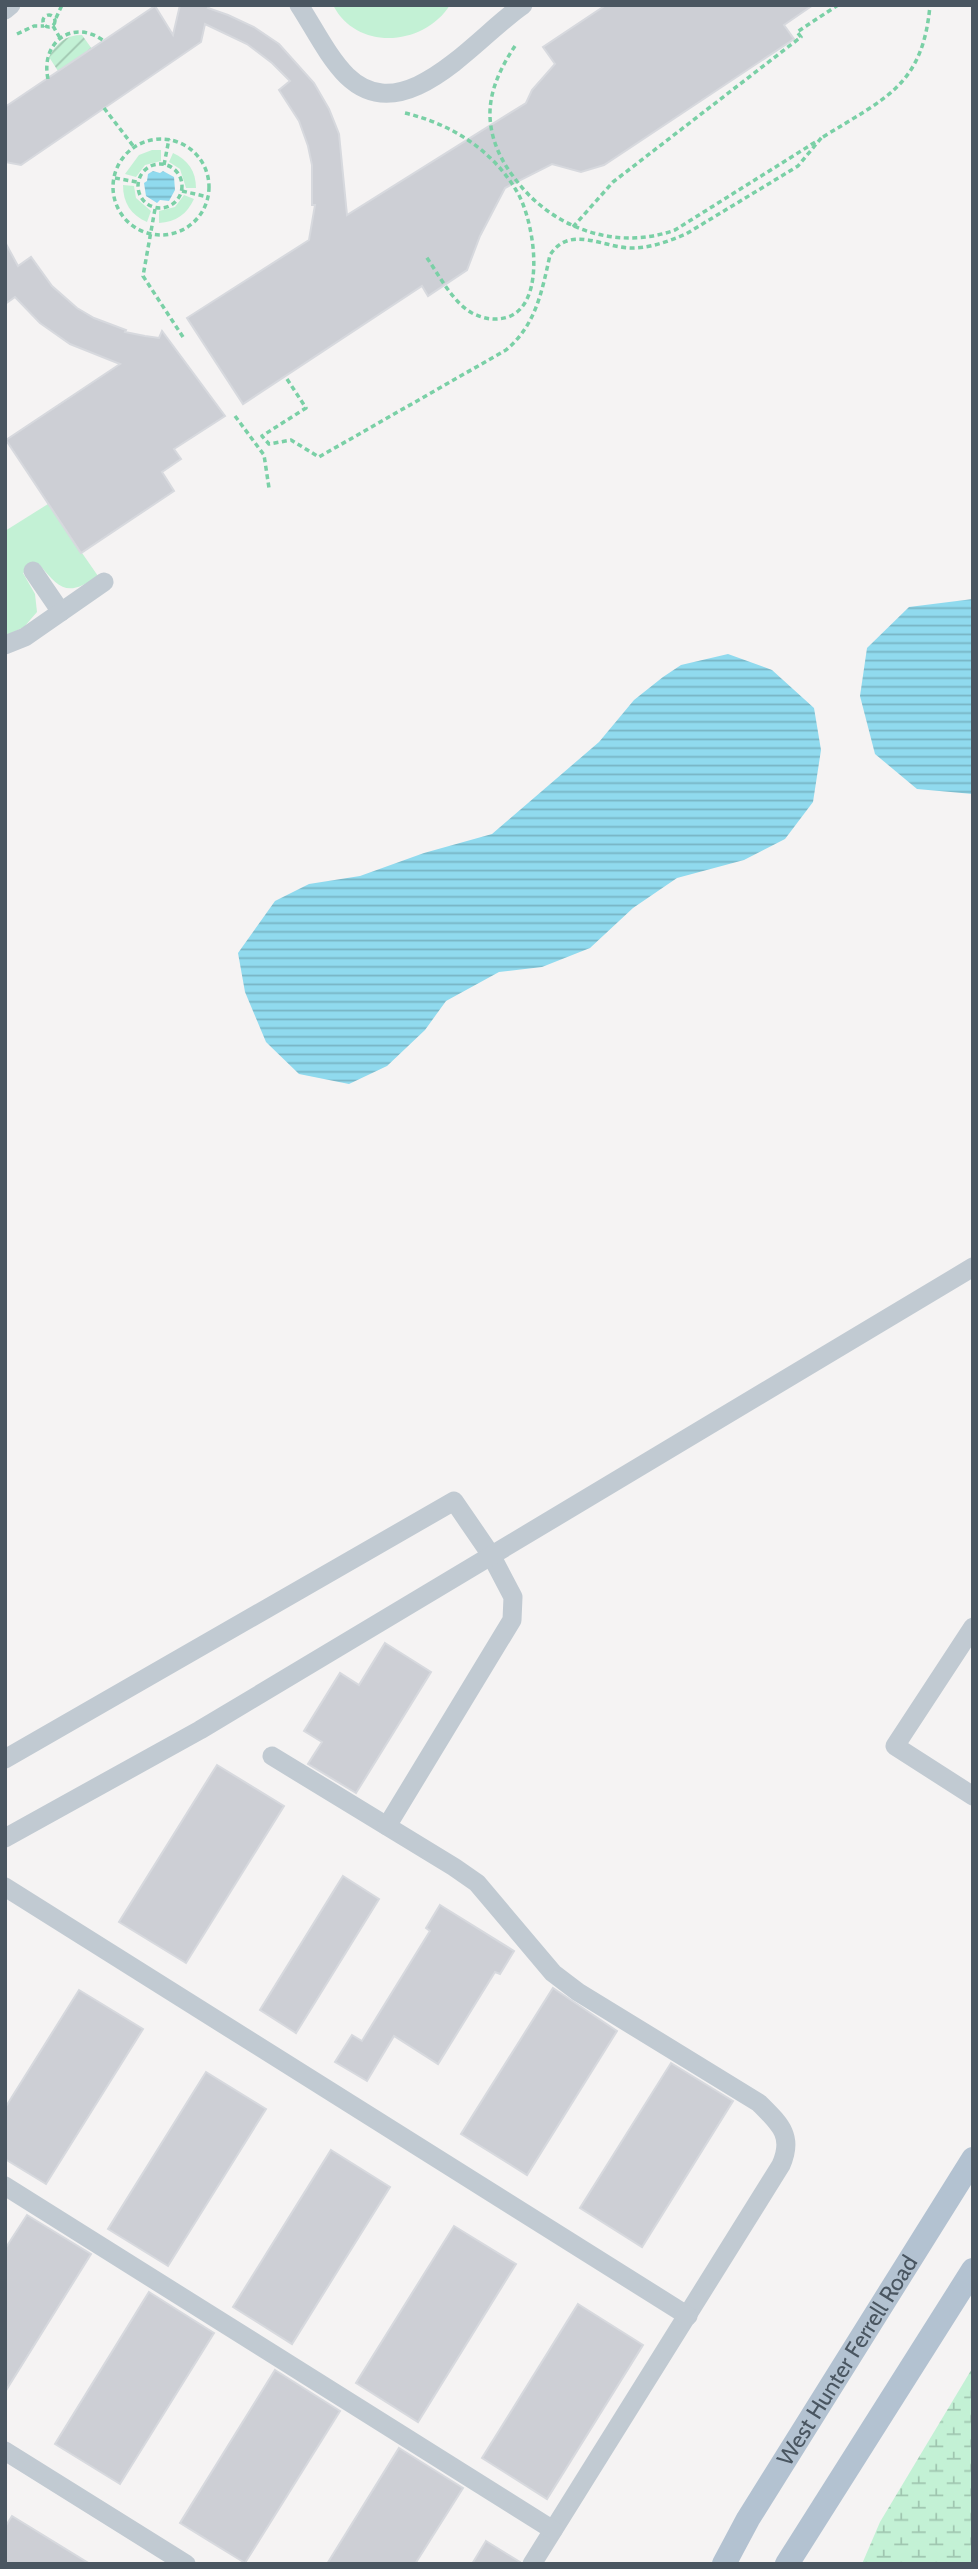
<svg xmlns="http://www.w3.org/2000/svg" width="978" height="2569" font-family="Cabin,sans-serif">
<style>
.green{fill:#c3f1d5}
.wetland{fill:url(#wetland-marsh)}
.garden{fill:url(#garden-furrows)}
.water{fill:url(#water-rules)}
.building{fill:#cdcfd5;stroke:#d7d9de;stroke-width:2}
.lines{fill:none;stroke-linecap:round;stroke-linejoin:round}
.path{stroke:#7ad0a6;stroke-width:3.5;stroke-dasharray:5 3.5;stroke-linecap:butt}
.minor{stroke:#c1cad2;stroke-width:19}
.major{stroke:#b3c2d1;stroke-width:24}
.labels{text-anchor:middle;stroke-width:7;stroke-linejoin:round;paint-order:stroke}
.street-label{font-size:23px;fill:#4a5661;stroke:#fff}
</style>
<defs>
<pattern id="wetland-marsh" width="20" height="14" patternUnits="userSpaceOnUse" patternTransform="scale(1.75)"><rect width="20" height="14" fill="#c3f1d5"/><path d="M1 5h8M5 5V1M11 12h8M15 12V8" fill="none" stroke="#a0c6b0"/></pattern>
<pattern id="garden-furrows" width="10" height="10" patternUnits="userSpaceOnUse" patternTransform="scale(1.75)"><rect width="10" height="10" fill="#c3f1d5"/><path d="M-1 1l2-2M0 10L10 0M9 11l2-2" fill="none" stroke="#a0c6b0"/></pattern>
<pattern id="water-rules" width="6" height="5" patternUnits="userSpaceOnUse" patternTransform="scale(1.75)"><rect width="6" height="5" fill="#90daee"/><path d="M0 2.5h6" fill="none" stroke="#78b4c4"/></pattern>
</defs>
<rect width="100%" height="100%" fill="#f5f3f3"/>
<g class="green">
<path d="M 333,5 L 450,5 C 424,46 357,52 333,5 Z"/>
<path d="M 152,150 L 161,150 L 161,161 L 145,165 L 136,177 L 125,174 L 139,155 Z"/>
<path d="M 173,153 C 188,160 196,171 196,188 L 186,188 L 180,169 L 169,162 Z"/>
<path d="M 123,185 L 134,186 L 136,198 L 151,211 L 147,222 C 131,215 123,203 123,185 Z"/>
<path d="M 184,195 L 194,199 C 187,214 176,222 159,223 L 159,211 L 175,207 Z"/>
<path d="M 48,504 L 98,576 C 68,597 60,590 39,564 L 23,573 L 35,594 L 37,612 L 24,627 L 5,636 L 5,531 Z"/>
</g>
<path class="wetland" d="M 973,2367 L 973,2564 L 862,2564 L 880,2522 Z"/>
<path class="garden" d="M 82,35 L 92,49 L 58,71 L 49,57 C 56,43 66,35 82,35 Z"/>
<g class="water">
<path d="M 153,171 L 160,173 L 163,171 L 174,177 L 175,190 L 169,201 L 160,200 L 157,203 L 146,196 L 144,183 L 147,181 L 148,174 Z"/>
<path d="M 973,599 L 973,794 L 917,789 L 875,754 L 860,696 L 867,648 L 909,607 Z"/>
<path d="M 728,654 L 772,670 L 814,708 L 821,750 L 813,802 L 785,839 L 744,860 L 677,878 L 633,908 L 590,948 L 542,967 L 499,972 L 446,1001 L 425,1030 L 387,1066 L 349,1084 L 299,1074 L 266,1042 L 245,992 L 238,953 L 275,901 L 309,884 L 360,876 L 424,853 L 492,834 L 599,742 L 634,700 L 663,677 L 681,665 Z"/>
</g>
<g class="building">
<path d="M 180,5 L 210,5 L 208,8 L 228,15 L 254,27 L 279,44 L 314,83 L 329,109 L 339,134 L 347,215 L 526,103 L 532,90 L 555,64 L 543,47 L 606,5 L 813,5 L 784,25 L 794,39 L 604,165 L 581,172 L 552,164 L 505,188 L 480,236 L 467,270 L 428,296 L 422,286 L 243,404 L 187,318 L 309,240 L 315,205 L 312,205 L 312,165 L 308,146 L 299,121 L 279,90 L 290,81 L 272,63 L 247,44 L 205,24 L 201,42 L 21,165 L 5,162 L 5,107 L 155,6 L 173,35 Z"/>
<path d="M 5,242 L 18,266 L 31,257 L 52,286 L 77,308 L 94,318 L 126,330 L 125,332 L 145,336 L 159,338 L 162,331 L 225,416 L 174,449 L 181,459 L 162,472 L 174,491 L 81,553 L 6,440 L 120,364 L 70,344 L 40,323 L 15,297 L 5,304 Z"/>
<path d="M 385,1643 L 431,1672 L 356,1793 L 308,1764 L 322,1742 L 304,1731 L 340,1673 L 359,1685 Z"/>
<path d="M 217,1765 L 284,1806 L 186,1963 L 119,1922 Z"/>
<path d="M 343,1876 L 379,1899 L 296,2033 L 260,2010 Z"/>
<path d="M 440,1905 L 514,1951 L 500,1974 L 495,1972 L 438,2064 L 394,2036 L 367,2081 L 335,2062 L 352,2035 L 362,2041 L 430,1931 L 426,1928 Z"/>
<path d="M 553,1988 L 617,2031 L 527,2175 L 461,2134 Z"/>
<path d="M 79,1990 L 143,2029 L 46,2184 L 5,2159 L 5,2108 Z"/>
<path d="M 671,2063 L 733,2101 L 642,2247 L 580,2208 Z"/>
<path d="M 206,2072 L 266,2109 L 168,2266 L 108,2229 Z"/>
<path d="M 331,2150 L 390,2187 L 292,2344 L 233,2307 Z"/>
<path d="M 27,2215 L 91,2254 L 5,2392 L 5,2249 Z"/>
<path d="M 454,2226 L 516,2264 L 418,2422 L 356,2383 Z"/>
<path d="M 149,2292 L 214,2333 L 120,2484 L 55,2444 Z"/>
<path d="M 578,2304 L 643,2345 L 547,2499 L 482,2458 Z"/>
<path d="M 275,2370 L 340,2411 L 245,2563 L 180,2523 Z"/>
<path d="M 399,2448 L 463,2488 L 415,2564 L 327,2564 Z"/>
<path d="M 12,2516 L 90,2564 L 5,2564 L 5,2527 Z"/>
<path d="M 486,2541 L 520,2562 L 520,2564 L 472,2564 Z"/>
</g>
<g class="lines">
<g class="path">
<circle cx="49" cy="21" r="6"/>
<path d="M 56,18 L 62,5"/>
<path d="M 53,26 L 60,38"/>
<path d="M 17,34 L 34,26 L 44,26"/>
<path d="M 515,46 C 501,67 489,91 490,117 C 491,139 500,159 513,176 C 549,227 615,252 675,230 L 817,141"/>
<path d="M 48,79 C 40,42 73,18 104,41"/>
<path d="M 104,108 L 134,147"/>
<path d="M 405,113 C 451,124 491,149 516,190 C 534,218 548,303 508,317 C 495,321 484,319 472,313 C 452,302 438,273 425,255"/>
<path d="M 823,137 C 885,98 923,86 930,5"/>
<circle cx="161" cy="187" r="48"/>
<circle cx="160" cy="186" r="22"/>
<path d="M 164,165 L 169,139"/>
<path d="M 115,178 L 137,182"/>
<path d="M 182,191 L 208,197"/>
<path d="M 155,209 L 143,276 L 183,337"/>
<path d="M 573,227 L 613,182 L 801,37 L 797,32 L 838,5"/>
<path d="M 287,379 L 306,408 L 262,436 L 269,444 L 291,440 L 319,457 L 506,350 C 536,325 542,291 550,255 C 570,224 603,248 632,248 C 651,248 669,241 686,234 L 798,166 L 822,137"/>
<path d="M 235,416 L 264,455 L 269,488"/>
</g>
<g class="minor">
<path d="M 299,5 C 314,28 328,57 347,76 C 405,132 477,36 523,5"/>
<path d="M 5,10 L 11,5"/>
<path d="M 33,571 L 61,612"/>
<path d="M 5,645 L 25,637 L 104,582"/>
<path d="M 973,1627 L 895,1746 L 973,1796"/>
<path d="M 272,1756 L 454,1867 L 477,1883 L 553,1973 L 578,1992 L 759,2103 C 780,2124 794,2136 781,2165 L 532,2564"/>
<path d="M 5,1759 L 454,1501 L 491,1555 L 513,1597 L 512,1620 L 387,1826"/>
<path d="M 5,1838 L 200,1730 L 973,1267"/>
<path d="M 5,1887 L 688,2316"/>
<path d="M 5,2186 L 553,2530"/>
<path d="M 5,2451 L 186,2564"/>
</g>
<g class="major">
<path id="s1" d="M 724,2564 L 748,2519 L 973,2159"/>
<path d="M 787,2564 L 973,2270"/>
</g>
</g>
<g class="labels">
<g class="street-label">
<text dy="8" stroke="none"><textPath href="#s1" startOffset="238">West Hunter Ferrell Road</textPath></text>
</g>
</g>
<rect width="978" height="2569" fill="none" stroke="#4a5661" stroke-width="14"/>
</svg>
